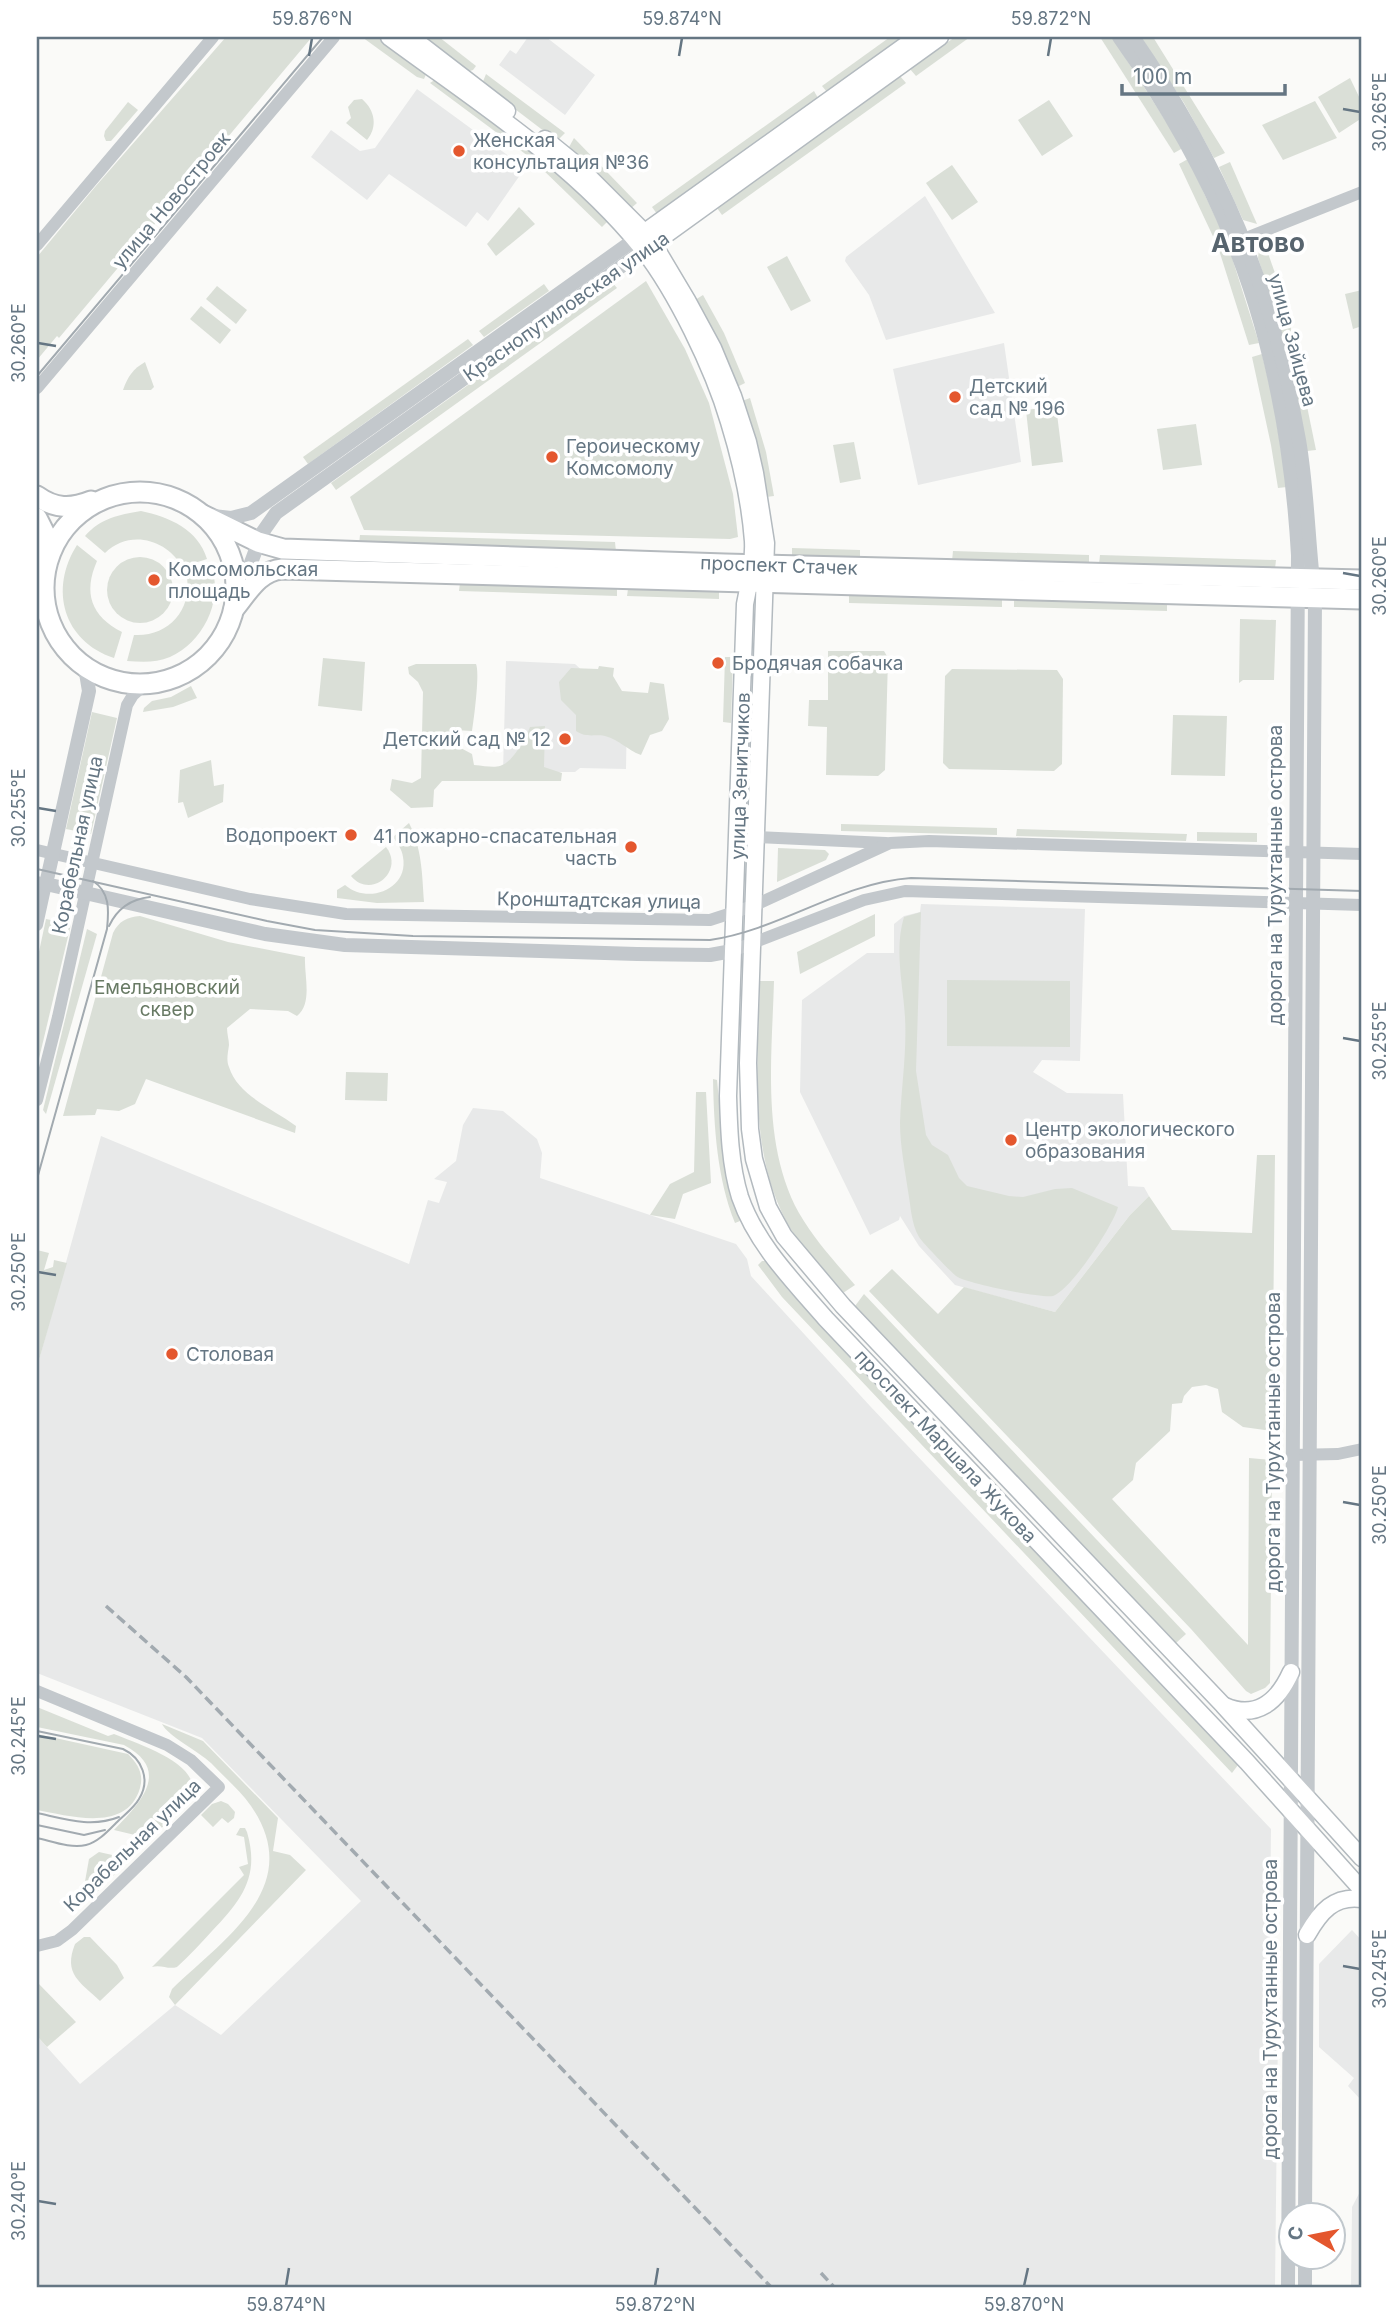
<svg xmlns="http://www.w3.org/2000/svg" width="1399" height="2324" font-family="Inter,sans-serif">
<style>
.built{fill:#e8e9e9}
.green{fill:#dadfd7}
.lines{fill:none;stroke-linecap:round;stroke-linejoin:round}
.secondary-casing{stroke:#b3babf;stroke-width:19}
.primary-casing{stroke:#b5babe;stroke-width:23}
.minor{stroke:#c3c8cc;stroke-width:12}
.tertiary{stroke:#c3c8cc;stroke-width:14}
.secondary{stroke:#fff;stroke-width:16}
.primary{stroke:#fff;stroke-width:19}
.tram{stroke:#a2aab0;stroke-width:2}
.rail{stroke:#a2aab0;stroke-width:3.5;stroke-dasharray:10 5;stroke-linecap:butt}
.ticks{fill:none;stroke:#657683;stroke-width:2.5}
.poi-dot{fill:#e4572e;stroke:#fff;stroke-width:2.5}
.labels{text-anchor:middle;stroke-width:7;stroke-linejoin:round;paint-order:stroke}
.poi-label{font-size:19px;fill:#657683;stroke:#fff;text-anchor:start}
.street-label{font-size:19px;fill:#657683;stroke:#fff}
.park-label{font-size:19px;fill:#687a64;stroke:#fff}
.district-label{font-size:26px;font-weight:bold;fill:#57646e;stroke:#fff}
.neatline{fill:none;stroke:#657683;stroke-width:2.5}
.ticks-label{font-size:18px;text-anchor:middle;fill:#657683}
</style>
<rect width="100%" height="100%" fill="#fafaf8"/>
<g class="built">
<path d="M 528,37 L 546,37 L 595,75 L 565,115 L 499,65 L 510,50 L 516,54 Z"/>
<path d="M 417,89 L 525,168 L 488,221 L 477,212 L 466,227 L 389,174 L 367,200 L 311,157 L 331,130 L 360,151 L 375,148 Z"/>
<path d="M 925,196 L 995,313 L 886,340 L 869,295 L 845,261 L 846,257 Z"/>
<path d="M 1004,343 L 1021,462 L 918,485 L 893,369 Z"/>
<path d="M 506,661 L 575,664 L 627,711 L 626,769 L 580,768 L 575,772 L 503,772 Z"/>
<path d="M 921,904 L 1085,909 L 1080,1061 L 1042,1060 L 1033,1072 L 1067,1093 L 1123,1094 L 1128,1186 L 1144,1187 L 1149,1196 L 1130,1215 L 1055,1312 L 955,1285 L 919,1246 L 900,1216 L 899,1220 L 870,1235 L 800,1092 L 802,1000 L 867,953 L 894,953 L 894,924 L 904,916 L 920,912 Z"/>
<path d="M 473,1108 L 503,1111 L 537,1139 L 542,1153 L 540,1178 L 736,1244 L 747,1259 L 751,1276 L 870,1406 L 1271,1829 L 1269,2013 L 1278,2027 L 1275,2287 L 37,2287 L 37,2036 L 80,2084 L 175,2005 L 221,2035 L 361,1901 L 202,1738 L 37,1673 L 37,1367 L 101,1136 L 409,1264 L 428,1200 L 439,1203 L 447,1182 L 434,1179 L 456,1161 L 463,1125 Z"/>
<path d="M 1352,1930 L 1362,1941 L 1362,2101 L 1348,2086 L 1354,2078 L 1319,2047 L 1319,1964 Z"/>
<path d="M 1362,2188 L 1362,2287 L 1351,2287 L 1352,2207 Z"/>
</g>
<g class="green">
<path d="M 226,37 L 312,37 L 59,338 L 57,336 L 37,360 L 37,257 L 95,187 Z"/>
<path d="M 362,37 L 379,37 L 427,72 L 424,79 L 417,77 Z"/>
<path d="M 419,37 L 439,37 L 476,66 L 473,70 L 467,72 Z"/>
<path d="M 890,37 L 903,37 L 827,92 L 822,86 Z"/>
<path d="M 955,37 L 970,37 L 916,76 L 910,69 Z"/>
<path d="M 1100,37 L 1112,37 L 1183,148 L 1174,153 Z"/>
<path d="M 1141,37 L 1153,37 L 1225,153 L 1214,158 L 1184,103 Z"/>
<path d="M 486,74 L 565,133 L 557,141 L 482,84 Z"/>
<path d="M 900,76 L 906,83 L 722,215 L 717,208 Z"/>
<path d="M 1350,78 L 1362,103 L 1362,118 L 1339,133 L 1318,97 Z"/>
<path d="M 436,79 L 533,151 L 532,159 L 430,83 Z"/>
<path d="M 814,91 L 818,98 L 657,214 L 652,207 Z"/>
<path d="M 362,99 C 375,110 378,127 367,140 L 346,123 L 351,118 L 348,107 L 354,100 Z"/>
<path d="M 1049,100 L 1073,136 L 1042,156 L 1018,120 Z"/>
<path d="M 1315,101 L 1337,138 L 1283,160 L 1262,125 Z"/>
<path d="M 128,102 L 138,110 L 111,141 L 106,141 L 104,136 L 105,131 Z"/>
<path d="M 574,138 L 637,203 L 629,210 L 568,149 Z"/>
<path d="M 1188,159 L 1227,242 L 1259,343 L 1249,345 L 1218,247 L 1179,164 Z"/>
<path d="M 545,161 L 608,221 L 602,227 L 539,166 Z"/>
<path d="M 1230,162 L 1257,224 L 1243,220 L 1219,167 Z"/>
<path d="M 952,165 L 978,202 L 952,220 L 926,183 Z"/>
<path d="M 519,207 L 535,224 L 496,256 L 487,244 Z"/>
<path d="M 1264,242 L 1286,304 L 1274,308 L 1258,258 L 1259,250 Z"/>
<path d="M 787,256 L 811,301 L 791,311 L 767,267 Z"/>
<path d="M 646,281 L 685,349 L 709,403 L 733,494 L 738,537 L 730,539 L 364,530 L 350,497 Z"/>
<path d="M 612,282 L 617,288 L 336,490 L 331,483 Z"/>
<path d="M 544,284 L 549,291 L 484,337 L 479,331 Z"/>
<path d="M 217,286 L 247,310 L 236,324 L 206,299 Z"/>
<path d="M 1362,290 L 1362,326 L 1353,329 L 1345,294 Z"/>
<path d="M 703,295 L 724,333 L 745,383 L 737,387 L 695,300 Z"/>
<path d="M 201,306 L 231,330 L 220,344 L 190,319 Z"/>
<path d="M 1288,314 L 1316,450 L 1307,451 L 1277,317 Z"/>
<path d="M 468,339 L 473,345 L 308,464 L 303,457 Z"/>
<path d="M 1262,354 L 1273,400 L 1287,487 L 1278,488 L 1271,445 L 1252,357 Z"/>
<path d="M 145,362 L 154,387 L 151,390 L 123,390 C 128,376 133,369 145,362 Z"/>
<path d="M 750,398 L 766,452 L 774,496 L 766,497 L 742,401 Z"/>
<path d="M 1056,406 L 1063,462 L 1032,466 L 1026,410 Z"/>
<path d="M 1196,424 L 1202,465 L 1163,470 L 1157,429 Z"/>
<path d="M 854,442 L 861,479 L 840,483 L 833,445 Z"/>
<path d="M 141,511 C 169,517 198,529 207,559 L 182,567 C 167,539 129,529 105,553 L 85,536 C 101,518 118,515 141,511 Z"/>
<path d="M 360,535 L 615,542 L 616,552 L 359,544 Z"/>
<path d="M 77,545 L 97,561 C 83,593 91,616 122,632 L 114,658 C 63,641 49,589 77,545 Z"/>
<path d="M 792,548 L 860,550 L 860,558 L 792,556 Z"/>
<path d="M 953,551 L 1089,555 L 1089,564 L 952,561 Z"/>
<path d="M 1100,555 L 1276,560 L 1275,569 L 1099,564 Z"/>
<circle cx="140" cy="590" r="33"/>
<path d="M 212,569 C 223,602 202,643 170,657 C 156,663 142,662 127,661 L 134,635 C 167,637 192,611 187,578 Z"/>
<path d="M 460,583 L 617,588 L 617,596 L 459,591 Z"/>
<path d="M 628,589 L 719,590 L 719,599 L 627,596 Z"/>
<path d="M 849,593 L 1002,597 L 1002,607 L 849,603 Z"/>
<path d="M 1014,597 L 1167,602 L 1167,611 L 1014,607 Z"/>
<path d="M 1240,619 L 1276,620 L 1274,680 L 1243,680 L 1239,683 Z"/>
<path d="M 828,651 L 884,651 L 888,658 L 885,770 L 878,776 L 826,775 L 827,727 L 808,726 L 809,700 L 828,700 Z"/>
<path d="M 725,657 L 733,657 L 731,723 L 723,722 Z"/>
<path d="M 323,658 L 365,662 L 362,711 L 318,706 Z"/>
<path d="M 416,664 L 476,664 C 480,673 474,718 472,731 L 455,730 L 457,746 L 472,754 L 474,765 C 496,767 503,771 517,751 C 522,743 527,736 530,727 L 545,726 L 544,767 L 562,773 L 561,781 L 442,781 L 434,790 L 433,807 L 411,808 L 390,790 L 392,779 L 412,783 L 421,778 L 423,692 L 418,682 L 409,674 L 408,667 Z"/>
<path d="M 599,666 L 614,668 L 613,676 L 622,691 L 648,693 L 650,682 L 664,684 L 669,719 L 662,731 L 650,735 L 641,755 C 627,750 620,740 605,736 C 593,734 586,738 576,731 L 576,715 L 561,700 L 559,682 L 571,668 L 598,669 Z"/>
<path d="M 952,669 L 1057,670 L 1063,679 L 1062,764 L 1054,771 L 949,769 L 943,763 L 945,676 Z"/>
<path d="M 191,686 L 197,698 L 173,707 L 143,712 L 144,708 L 152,701 L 171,697 Z"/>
<path d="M 92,712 L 117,718 L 91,834 L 66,829 Z"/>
<path d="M 1173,715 L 1227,716 L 1225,776 L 1171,775 Z"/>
<path d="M 211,760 L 214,786 L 224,784 L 223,802 L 188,818 L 183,802 L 178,803 L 180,770 Z"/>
<path d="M 409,823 C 422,849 422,873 424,902 L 377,903 L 337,898 L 337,890 L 345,885 C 368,905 409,889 403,857 C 402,849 397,843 393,837 Z"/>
<path d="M 841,824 L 997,828 L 997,835 L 841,831 Z"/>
<path d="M 1017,829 L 1187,834 L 1186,841 L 1016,836 Z"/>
<path d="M 1197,832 L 1257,833 L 1257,842 L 1197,841 Z"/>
<path d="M 386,847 C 405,871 371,900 351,876 Z"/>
<path d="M 778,848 L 825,850 L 829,854 L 826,860 L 777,882 Z"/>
<path d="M 921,912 L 916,1071 L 926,1135 L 932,1145 L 948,1155 L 959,1178 L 967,1186 L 1009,1196 L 1023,1197 L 1055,1189 L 1072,1188 L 1118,1207 C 1113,1226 1071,1290 1053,1296 C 1043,1299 964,1283 956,1276 C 951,1272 922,1242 919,1237 C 911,1223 911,1207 908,1191 C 905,1169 900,1146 900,1123 C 901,1088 907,1053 905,1017 C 903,984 894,950 904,917 Z"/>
<path d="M 875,914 L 875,936 L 800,974 L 797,952 Z"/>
<path d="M 140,916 L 228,942 L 305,957 C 304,976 313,1003 297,1016 L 288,1011 L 250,1009 L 227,1028 C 227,1034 229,1040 229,1045 C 228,1053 226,1060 229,1067 C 238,1096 274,1109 296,1126 L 295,1133 L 146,1079 L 135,1104 L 119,1111 L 97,1109 L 95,1115 L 63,1116 L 113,933 C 119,921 127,917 140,916 Z"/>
<path d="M 46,919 L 71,924 L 37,1067 L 37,961 Z"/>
<path d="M 87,929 L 97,934 L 46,1114 L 43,1110 Z"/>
<path d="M 947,980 L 1070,981 L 1070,1047 L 947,1046 Z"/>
<path d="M 760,981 L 774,981 C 772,1057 761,1144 799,1213 C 814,1239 835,1262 855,1285 L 843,1293 C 825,1273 806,1254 792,1231 C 747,1157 758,1065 760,981 Z"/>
<path d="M 346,1072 L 388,1073 L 387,1101 L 345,1100 Z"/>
<path d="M 713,1079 L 717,1080 L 726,1172 L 740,1221 L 735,1223 C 717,1178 714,1128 713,1079 Z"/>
<path d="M 696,1092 L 706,1092 L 711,1183 L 683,1194 L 675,1219 L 650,1215 L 670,1184 L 694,1172 Z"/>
<path d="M 1257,1155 L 1275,1155 L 1272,1431 L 1243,1427 L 1222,1412 L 1218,1389 L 1206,1385 L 1192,1387 L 1184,1396 L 1182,1403 L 1172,1404 L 1170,1431 L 1136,1463 L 1133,1480 L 1112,1499 L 1248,1645 L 1249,1458 L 1272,1460 L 1270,1683 L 1265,1688 L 1251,1694 L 1246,1691 L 1191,1629 L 869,1291 L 892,1269 L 938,1314 L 964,1287 L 1055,1312 L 1130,1215 L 1149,1196 L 1172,1230 L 1252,1233 Z"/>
<path d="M 37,1250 L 49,1253 L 44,1270 L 53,1267 L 54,1260 L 67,1263 L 37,1367 Z"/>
<path d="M 762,1261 L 765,1261 L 789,1291 L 1238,1765 L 1232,1773 L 782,1297 L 758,1265 Z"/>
<path d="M 864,1294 L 1186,1634 L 1176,1643 L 855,1306 Z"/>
<path d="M 37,1707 L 108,1736 L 114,1734 C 137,1744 203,1763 192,1797 L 134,1856 L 131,1853 L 135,1835 L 114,1830 C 139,1804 173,1771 124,1745 L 37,1727 Z"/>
<path d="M 162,1724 L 203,1741 L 278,1818 L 273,1851 L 290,1855 L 306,1870 L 175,2005 L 169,1997 L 172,1989 C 222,1940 307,1887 251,1806 C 240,1790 224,1777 211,1763 C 198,1751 168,1736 162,1724 Z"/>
<path d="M 37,1734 L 128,1754 C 138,1764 144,1774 140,1788 C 127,1833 70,1816 37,1810 Z"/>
<path d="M 221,1801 L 228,1804 L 235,1812 L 234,1818 L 228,1823 L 222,1818 L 213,1827 L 201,1815 L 212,1804 Z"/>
<path d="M 240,1828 L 245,1828 L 247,1832 C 260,1876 242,1900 212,1931 C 201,1943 189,1956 177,1967 C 168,1970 161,1964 152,1967 L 244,1875 L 239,1867 L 248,1864 L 244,1837 L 236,1835 Z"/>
<path d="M 99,1852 L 130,1859 L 93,1896 L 84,1887 L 89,1859 Z"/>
<path d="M 84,1937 L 90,1937 L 117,1965 L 124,1978 L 100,2001 C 80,1982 63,1974 75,1944 Z"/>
<path d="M 37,1982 L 76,2022 L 47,2047 L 37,2036 Z"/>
</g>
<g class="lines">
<defs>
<g id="secondary">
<path d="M 389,37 C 477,102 572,162 641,247 C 676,291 713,368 729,422 C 741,461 750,501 753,541 C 754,562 749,584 745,604 L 728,1096 C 729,1129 730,1165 740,1197 C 756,1244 794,1282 826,1319 L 1247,1762 L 1362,1890"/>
<path d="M 411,37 L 507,111"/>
<path d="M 545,139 L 577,165 L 650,238 L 687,300 L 713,348 L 733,396 L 748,442 L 755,473 L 766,543 L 748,1063 L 750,1129 L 754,1159 L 768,1207 L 784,1236 L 843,1306 L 1223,1705 L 1362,1858"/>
<path d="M 638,237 L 917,37"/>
<path d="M 646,249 L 940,37"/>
<path d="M 1225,1706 C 1257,1720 1278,1701 1291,1672"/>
<path d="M 1307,1935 C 1320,1912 1334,1895 1362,1899"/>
</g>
<g id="primary">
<circle cx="140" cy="588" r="96"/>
<path d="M 37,496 C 55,509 71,509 91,501"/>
<path d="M 203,515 L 258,542 L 283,549 L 725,564 L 1362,580"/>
<path d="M 37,518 L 46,536 L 48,559"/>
<path d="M 234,609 C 248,592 259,571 282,569 L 1362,599"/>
</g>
</defs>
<use href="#secondary" class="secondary-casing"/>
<use href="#primary" class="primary-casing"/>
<g class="minor">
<path d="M 1236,242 L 1362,192"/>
<path d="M 37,245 L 213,37"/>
<path d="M 37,388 L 334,37"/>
<path d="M 756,837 L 886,843"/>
<path d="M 37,850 L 250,899 L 346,914 L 710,920 L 753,906 L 890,843 L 929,841 L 1362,854"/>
<path d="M 37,882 L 46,884 L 37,925"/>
<path d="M 732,951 L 864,900 L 905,891 L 1362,905"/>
<path d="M 37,1100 L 58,1017 L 127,705 L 133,695 L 144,685"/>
<path d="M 1292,1455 L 1338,1454 L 1362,1449"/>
<path d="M 37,1691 L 167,1745 L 191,1760 L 219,1787 L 72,1930 L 57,1941 L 37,1946"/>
</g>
<g class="tertiary">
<path d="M 1119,37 C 1164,101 1204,169 1233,242 C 1273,342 1292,449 1298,555 L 1288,2287"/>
<path d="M 1133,37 C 1220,163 1273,288 1299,440 C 1308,492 1308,545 1315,598 L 1305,2216"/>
<path d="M 213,516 L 231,518 L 251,513 L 634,240"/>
<path d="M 238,598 L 262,533 L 276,513 L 644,250"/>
<path d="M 85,667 L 89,691 L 46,884 L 265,934 L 345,945 L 637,954 L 710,955 L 732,951"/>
<path d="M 1305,2287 L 1305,2258"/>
</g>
<use href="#secondary" class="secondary"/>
<use href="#primary" class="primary"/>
<g class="tram">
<path d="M 37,376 L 323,37"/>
<path d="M 37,869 L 267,921 L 315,930 L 413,936 L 710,940 C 780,930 840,883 911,878 L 1362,891"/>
<path d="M 109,926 C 117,909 131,899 150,897"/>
<path d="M 37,1179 L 107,929 C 109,910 110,892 93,881"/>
<path d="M 37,1731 L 123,1749 C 142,1758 151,1780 139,1799 C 134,1808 124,1815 116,1823 C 108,1831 98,1842 86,1845 C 71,1849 51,1841 37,1838"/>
<path d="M 37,1813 C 65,1819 91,1828 119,1817"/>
<path d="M 37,1825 L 84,1835 L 105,1830"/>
</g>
<g class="rail">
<path d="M 106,1606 L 186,1677 L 771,2287"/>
<path d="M 821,2273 L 834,2287"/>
</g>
</g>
<path class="ticks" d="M 309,56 L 312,38M 679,56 L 682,38M 1048,56 L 1051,38M 1343,109 L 1360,112M 38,343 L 56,346M 1343,573 L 1360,576M 38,808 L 56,811M 1343,1038 L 1360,1041M 38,1272 L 56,1275M 1343,1502 L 1360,1505M 38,1736 L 56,1739M 1343,1966 L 1360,1969M 38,2201 L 56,2204M 286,2286 L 289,2268M 655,2286 L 658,2268M 1024,2286 L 1028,2268"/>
<g class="poi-dot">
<circle cx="459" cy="151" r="7"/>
<circle cx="955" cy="397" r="7"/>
<circle cx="552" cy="457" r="7"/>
<circle cx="154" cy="580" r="7"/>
<circle cx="718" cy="663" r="7"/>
<circle cx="565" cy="739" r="7"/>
<circle cx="351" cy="835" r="7"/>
<circle cx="631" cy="847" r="7"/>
<circle cx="1011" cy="1140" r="7"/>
<circle cx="172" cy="1354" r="7"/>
</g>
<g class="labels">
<g class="poi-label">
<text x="473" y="147">Женская<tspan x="473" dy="22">консультация №36</tspan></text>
<text x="969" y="393">Детский<tspan x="969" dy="22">сад № 196</tspan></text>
<text x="566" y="453">Героическому<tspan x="566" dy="22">Комсомолу</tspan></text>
<text x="168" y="576">Комсомольская<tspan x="168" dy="22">площадь</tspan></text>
<text x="732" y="670">Бродячая собачка</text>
<text x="551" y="746" text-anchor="end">Детский сад № 12</text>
<text x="337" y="842" text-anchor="end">Водопроект</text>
<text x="617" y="843" text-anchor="end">41 пожарно-спасательная<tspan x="617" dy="22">часть</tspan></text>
<text x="1025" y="1136">Центр экологического<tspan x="1025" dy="22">образования</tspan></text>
<text x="186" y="1361">Столовая</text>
</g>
<g class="street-label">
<text transform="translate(171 200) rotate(-50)" y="7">улица Новостроек</text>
<text transform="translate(566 306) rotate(-35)" y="7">Краснопутиловская улица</text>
<text transform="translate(1293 340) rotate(75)" y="7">улица Зайцева</text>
<text transform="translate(779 565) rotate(2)" y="7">проспект Стачек</text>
<text transform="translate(740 776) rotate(-88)" y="7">улица Зенитчиков</text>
<text transform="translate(77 845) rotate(-78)" y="7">Корабельная улица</text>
<text transform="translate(1275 875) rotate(-90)" y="7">дорога на Турухтанные острова</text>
<text transform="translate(599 900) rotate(1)" y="7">Кронштадтская улица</text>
<text transform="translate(1273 1442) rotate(-90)" y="7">дорога на Турухтанные острова</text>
<text transform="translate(946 1446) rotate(47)" y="7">проспект Маршала Жукова</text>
<text transform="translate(132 1845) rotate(-44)" y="7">Корабельная улица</text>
<text transform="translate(1270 2009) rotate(-90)" y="7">дорога на Турухтанные острова</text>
</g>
<g class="park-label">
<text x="167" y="994">Емельяновский<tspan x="167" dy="22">сквер</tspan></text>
</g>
<g class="district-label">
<text x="1258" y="252">Автово</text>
</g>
</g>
<rect width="1399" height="2324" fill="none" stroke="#ffffff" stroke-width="77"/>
<g transform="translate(1312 2236) rotate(280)"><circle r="33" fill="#ffffff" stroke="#c1c8cd" stroke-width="2"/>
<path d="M0-5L12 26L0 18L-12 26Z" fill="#e4572e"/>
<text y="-10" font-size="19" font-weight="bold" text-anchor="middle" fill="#657683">С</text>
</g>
<path d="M1122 84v10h163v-10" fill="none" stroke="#657683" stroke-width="3.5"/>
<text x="1133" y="84" font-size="21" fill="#657683" stroke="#ffffff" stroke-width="5" paint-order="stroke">100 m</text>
<rect x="38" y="38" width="1322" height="2248" class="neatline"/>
<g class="ticks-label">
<text x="312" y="25">59.876°N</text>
<text x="682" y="25">59.874°N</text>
<text x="1051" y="25">59.872°N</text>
<text transform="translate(1380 112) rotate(-90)" y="6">30.265°E</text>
<text transform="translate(19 343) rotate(-90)" y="6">30.260°E</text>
<text transform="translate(1380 576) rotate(-90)" y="6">30.260°E</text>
<text transform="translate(19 808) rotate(-90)" y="6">30.255°E</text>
<text transform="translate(1380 1041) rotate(-90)" y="6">30.255°E</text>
<text transform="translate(19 1272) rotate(-90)" y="6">30.250°E</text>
<text transform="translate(1380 1505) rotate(-90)" y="6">30.250°E</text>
<text transform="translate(19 1736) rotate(-90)" y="6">30.245°E</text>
<text transform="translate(1380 1969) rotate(-90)" y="6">30.245°E</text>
<text transform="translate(19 2201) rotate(-90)" y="6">30.240°E</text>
<text x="286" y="2311">59.874°N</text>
<text x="655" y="2311">59.872°N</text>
<text x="1024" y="2311">59.870°N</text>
</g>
</svg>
